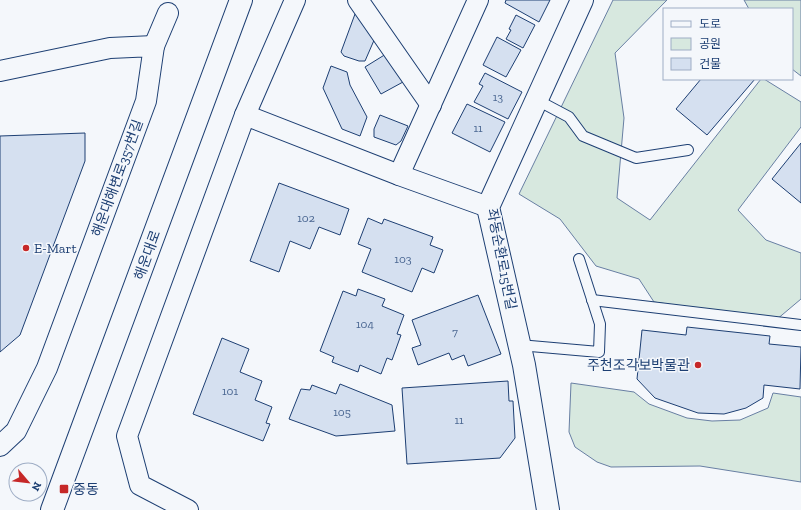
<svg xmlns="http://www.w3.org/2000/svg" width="801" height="510" font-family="'Zilla Slab','Noto Sans KR',serif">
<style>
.green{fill:#d7e8df;stroke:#687fa3}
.building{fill:#d5e0f0;stroke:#1d3f73}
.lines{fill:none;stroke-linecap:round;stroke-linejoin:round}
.service-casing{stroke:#1d3f73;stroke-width:12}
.minor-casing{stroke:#1d3f73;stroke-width:22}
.tertiary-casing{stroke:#1d3f73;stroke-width:24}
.secondary-casing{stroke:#1d3f73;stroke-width:24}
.service{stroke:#f4f7fb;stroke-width:10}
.minor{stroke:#f4f7fb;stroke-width:20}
.tertiary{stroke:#f4f7fb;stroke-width:22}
.secondary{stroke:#f4f7fb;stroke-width:22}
.poi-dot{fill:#c62828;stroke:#f4f7fb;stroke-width:1.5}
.labels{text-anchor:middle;stroke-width:3;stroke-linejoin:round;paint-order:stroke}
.number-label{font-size:12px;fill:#4b6792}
.street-label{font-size:14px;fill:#1d3f73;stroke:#f4f7fb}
.poi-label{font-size:14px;fill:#1d3f73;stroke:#f4f7fb;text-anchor:start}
</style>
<rect width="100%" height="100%" fill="#f4f7fb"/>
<g class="green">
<path d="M 613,0 L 667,0 L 615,53 L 624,118 L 617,198 L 650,220 L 761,79 L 764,79 L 801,102 L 801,127 L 738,210 L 766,240 L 801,253 L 801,299 L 776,320 L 654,302 L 639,279 L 596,266 L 560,219 L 519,194 Z"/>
<path d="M 744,0 L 801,0 L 801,76 L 792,69 L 792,9 L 749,9 Z"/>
<path d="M 571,383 L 634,392 L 649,404 L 687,418 L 712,421 L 740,420 L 768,408 L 773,393 L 801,397 L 801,482 L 700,466 L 611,467 L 597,462 L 575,447 L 569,432 Z"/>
</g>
<g class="building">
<path d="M 506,0 L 550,0 L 539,22 L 505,3 Z"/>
<path d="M 355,14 L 360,16 L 375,38 L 365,61 L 359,61 L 344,56 L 341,52 Z"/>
<path d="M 516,15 L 535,25 L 523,48 L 506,39 L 511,30 L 509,29 Z"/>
<path d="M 497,37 L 521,50 L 506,77 L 483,65 Z"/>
<path d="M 386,54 L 403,82 L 381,94 L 365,67 Z"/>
<path d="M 331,66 L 347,72 L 350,85 L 367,117 L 360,136 L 342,129 L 323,88 Z"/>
<path d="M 485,73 L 522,92 L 508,119 L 474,102 L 483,86 L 479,84 Z"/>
<path d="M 701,79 L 755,79 L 707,135 L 676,109 Z"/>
<path d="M 467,104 L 505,122 L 490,152 L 452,133 Z"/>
<path d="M 380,115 L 408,126 L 401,141 L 396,145 L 374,137 L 374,129 Z"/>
<path d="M 85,133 L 85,161 L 20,335 L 0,352 L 0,136 Z"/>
<path d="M 801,143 L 801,203 L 772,179 Z"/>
<path d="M 279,183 L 349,209 L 340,235 L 319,227 L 310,249 L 290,241 L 279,272 L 250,261 Z"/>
<path d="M 368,218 L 382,224 L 384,219 L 433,237 L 430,245 L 443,250 L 434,273 L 422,268 L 412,292 L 362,272 L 371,249 L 358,244 Z"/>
<path d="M 358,289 L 385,299 L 382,306 L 404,315 L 397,334 L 401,335 L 392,360 L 387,358 L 381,374 L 360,365 L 358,372 L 332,362 L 334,357 L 320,351 L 343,291 L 356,296 Z"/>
<path d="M 478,295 L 501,354 L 468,366 L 464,355 L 452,360 L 449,353 L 418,365 L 412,348 L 421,345 L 412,320 Z"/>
<path d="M 687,327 L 770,336 L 769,344 L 801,347 L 800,389 L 764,385 L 763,398 L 746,408 L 724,414 L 698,413 L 655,398 L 637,379 L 642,330 L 686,335 Z"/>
<path d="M 222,338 L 249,349 L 240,372 L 262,381 L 255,400 L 272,407 L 266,423 L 270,424 L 263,441 L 193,414 Z"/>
<path d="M 508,381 L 509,401 L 513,401 L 515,438 L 500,458 L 407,464 L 402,388 Z"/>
<path d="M 340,384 L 392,405 L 395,431 L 336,436 L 289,419 L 301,389 L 310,390 L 312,385 L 336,394 Z"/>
</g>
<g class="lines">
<defs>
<g id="service">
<path d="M 537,100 L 569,117 L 583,136 L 636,158 L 688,150"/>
<path d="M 592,300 L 801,325"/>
<path d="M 519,345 L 599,352 L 600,324 L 579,259"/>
</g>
<g id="minor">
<path d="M 358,0 L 431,105"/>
<path d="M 154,46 L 168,13"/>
<path d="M 0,71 L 110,48 L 154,46 L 146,101 L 47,368 L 16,431 L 0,446"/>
<path d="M 245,115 L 295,0"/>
<path d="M 399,175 L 478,0"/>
<path d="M 188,510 L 140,485 L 127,436 L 245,115 L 399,175 L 488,207"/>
</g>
<path id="tertiary" d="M 548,510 L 524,365 L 488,207 L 582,0"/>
<path id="secondary" d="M 52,510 L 241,0"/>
</defs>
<use href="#service" class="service-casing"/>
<use href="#minor" class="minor-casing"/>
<use href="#tertiary" class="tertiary-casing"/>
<use href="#secondary" class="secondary-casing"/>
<use href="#service" class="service"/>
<use href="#minor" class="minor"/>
<use href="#tertiary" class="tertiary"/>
<use href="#secondary" class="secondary"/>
</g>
<g class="poi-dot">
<circle cx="26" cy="248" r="4"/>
<circle cx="698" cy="365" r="4"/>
<rect x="59" y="484" width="10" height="10" rx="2"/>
</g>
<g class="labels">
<g class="number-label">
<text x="498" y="101">13</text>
<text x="478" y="132">11</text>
<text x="306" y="222">102</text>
<text x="403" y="263">103</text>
<text x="365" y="328">104</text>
<text x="455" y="336">7</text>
<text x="230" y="395">101</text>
<text x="342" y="416">105</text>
<text x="459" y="424">11</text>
</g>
<g class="street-label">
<text transform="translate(117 178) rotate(-70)" y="5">해운대해변로357번길</text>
<text transform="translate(147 255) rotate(-70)" y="5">해운대로</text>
<text transform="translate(502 259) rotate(79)" y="5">좌동순환로15번길</text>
</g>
<g class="poi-label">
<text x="34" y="253">E-Mart</text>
<text x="690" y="370" text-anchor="end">주천조각보박물관</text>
<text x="73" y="494">중동</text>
</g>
</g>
<rect x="663" y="8" width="130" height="72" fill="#f4f7fb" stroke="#9eadc5"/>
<rect x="671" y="21" width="20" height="6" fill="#f4f7fb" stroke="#9eadc5"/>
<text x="699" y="28" font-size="12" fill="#1d3f73">도로</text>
<rect x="671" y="38" width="20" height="12" fill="#d7e8df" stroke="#9eadc5"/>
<text x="699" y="48" font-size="12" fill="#1d3f73">공원</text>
<rect x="671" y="58" width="20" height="12" fill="#d5e0f0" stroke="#9eadc5"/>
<text x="699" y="68" font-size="12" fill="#1d3f73">건물</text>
<g transform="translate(28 482) rotate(118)"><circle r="19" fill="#f4f7fb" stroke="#9eadc5"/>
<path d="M0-3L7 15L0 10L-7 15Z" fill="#c62828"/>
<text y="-6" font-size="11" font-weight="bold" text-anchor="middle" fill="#1d3f73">N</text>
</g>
</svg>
